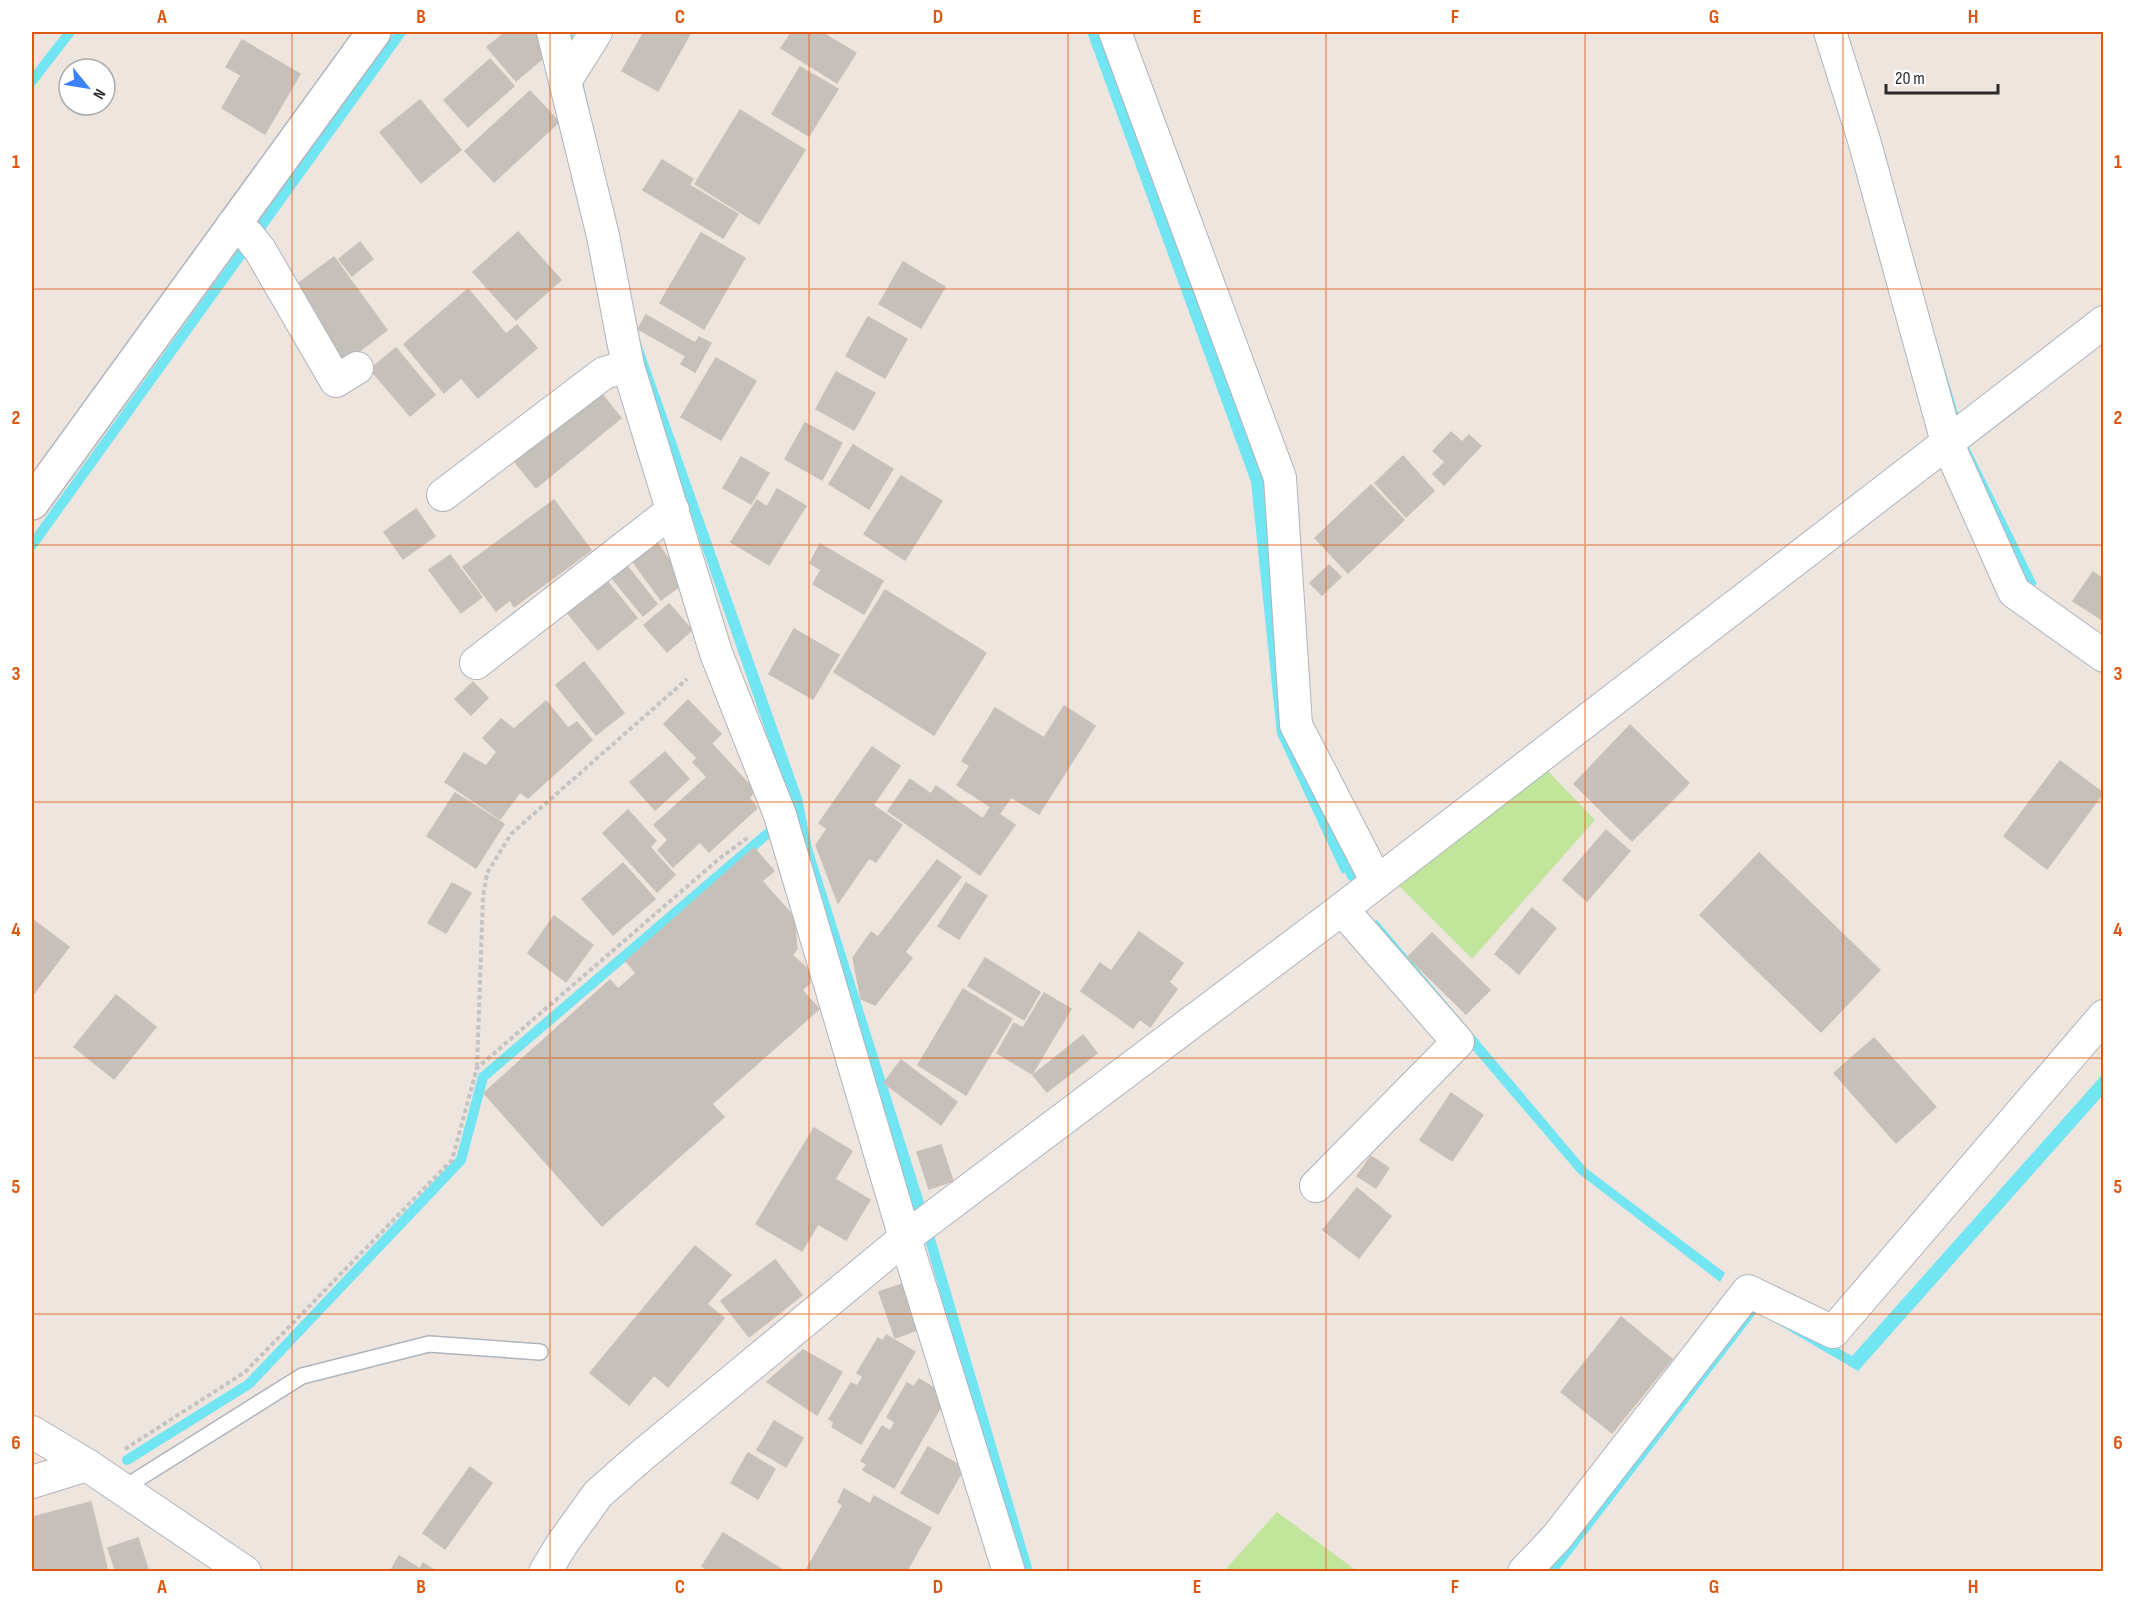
<svg xmlns="http://www.w3.org/2000/svg" width="2135" height="1603" font-family="'Sofia Sans Condensed',sans-serif">
<style>
.green{fill:#c1e59b}
.water{fill:#71e5f1}
.lines{fill:none;stroke-linecap:round;stroke-linejoin:round}
.stream{stroke:#71e5f1;stroke-width:10}
.building{fill:#c6c0ba;stroke:#cac0b8;stroke-width:1.5}
.service-casing{stroke:#afb4bc;stroke-width:18}
.minor-casing{stroke:#afb4bc;stroke-width:34}
.tertiary-casing{stroke:#afb4bc;stroke-width:36}
.path{stroke:#c4c4c4;stroke-width:4;stroke-dasharray:4.5 3;stroke-linecap:butt}
.service{stroke:#fff;stroke-width:15}
.minor{stroke:#fff;stroke-width:32}
.tertiary{stroke:#fff;stroke-width:33}
.grid{fill:none;stroke:#df570e;stroke-width:1.5;stroke-opacity:0.55}
.neatline{fill:none;stroke:#df570e;stroke-width:2}
.grid-label{font-size:20px;text-anchor:middle;font-weight:bold;fill:#df570e}
</style>
<rect width="100%" height="100%" fill="#eee5df"/>
<g class="green">
<path d="M 1545,768 L 1595,820 L 1472,959 L 1397,884 Z"/>
<path d="M 1277,1512 L 1357,1571 L 1224,1571 Z"/>
</g>
<g class="water">
<path d="M 564,32 L 572,32 L 581,70 L 604,32 L 612,32 L 583,81 L 637,332 L 802,798 L 812,848 L 929,1218 L 1033,1571 L 1019,1571 L 925,1240 L 918,1224 L 790,802 L 629,336 Z"/>
<path d="M 1087,32 L 1103,32 L 1266,481 L 1289,731 L 1355,866 L 1342,874 L 1277,734 L 1251,482 Z"/>
<path d="M 1863,97 L 1967,443 L 2037,584 L 2027,590 L 1957,446 Z"/>
<path d="M 1377,920 L 1586,1168 L 1725,1273 L 1720,1282 L 1578,1173 L 1367,926 Z"/>
<path d="M 2103,1074 L 2103,1095 L 1858,1371 L 1757,1312 L 1558,1571 L 1536,1572 L 1754,1299 L 1852,1356 Z"/>
</g>
<g class="lines">
<g class="stream">
<path d="M 32,81 L 70,32"/>
<path d="M 32,545 L 401,32"/>
<path d="M 1343,858 L 1352,876"/>
<path d="M 127,1460 L 249,1384 L 461,1160 L 483,1077 L 774,828"/>
</g>
</g>
<g class="building">
<path d="M 506,32 L 539,32 L 554,49 L 516,81 L 487,47 Z"/>
<path d="M 644,32 L 685,32 L 690,34 L 658,91 L 622,71 Z"/>
<path d="M 792,32 L 821,32 L 856,53 L 837,83 L 781,48 Z"/>
<path d="M 242,40 L 300,74 L 265,134 L 222,108 L 241,75 L 226,67 Z"/>
<path d="M 490,59 L 514,86 L 468,127 L 444,100 Z"/>
<path d="M 800,67 L 838,89 L 809,136 L 772,114 Z"/>
<path d="M 530,91 L 559,122 L 494,182 L 465,151 Z"/>
<path d="M 420,100 L 461,150 L 421,183 L 380,132 Z"/>
<path d="M 740,110 L 805,150 L 759,224 L 695,184 Z"/>
<path d="M 662,160 L 693,179 L 689,185 L 738,214 L 723,238 L 643,190 Z"/>
<path d="M 518,232 L 561,280 L 516,320 L 473,272 Z"/>
<path d="M 701,233 L 745,258 L 704,329 L 660,303 Z"/>
<path d="M 360,242 L 373,259 L 352,276 L 339,259 Z"/>
<path d="M 334,257 L 387,330 L 345,362 L 291,289 Z"/>
<path d="M 903,262 L 945,287 L 921,328 L 879,304 Z"/>
<path d="M 468,289 L 506,334 L 517,325 L 537,348 L 478,398 L 461,378 L 444,393 L 404,344 Z"/>
<path d="M 646,315 L 695,343 L 699,337 L 711,343 L 695,372 L 681,364 L 686,356 L 638,329 Z"/>
<path d="M 868,317 L 907,339 L 885,378 L 846,356 Z"/>
<path d="M 396,348 L 435,395 L 410,416 L 370,369 Z"/>
<path d="M 716,358 L 756,381 L 721,440 L 681,417 Z"/>
<path d="M 836,372 L 875,393 L 854,430 L 816,409 Z"/>
<path d="M 600,392 L 621,418 L 536,488 L 515,462 Z"/>
<path d="M 805,423 L 842,443 L 822,480 L 785,459 Z"/>
<path d="M 1451,432 L 1462,442 L 1469,435 L 1481,446 L 1444,485 L 1433,474 L 1445,462 L 1433,451 Z"/>
<path d="M 853,445 L 893,469 L 869,509 L 829,484 Z"/>
<path d="M 1403,456 L 1434,491 L 1406,517 L 1375,483 Z"/>
<path d="M 741,457 L 769,473 L 751,504 L 723,488 Z"/>
<path d="M 901,476 L 942,501 L 905,560 L 864,534 Z"/>
<path d="M 1371,485 L 1404,520 L 1348,573 L 1315,538 Z"/>
<path d="M 777,489 L 806,506 L 769,565 L 731,542 L 757,500 L 767,507 Z"/>
<path d="M 554,500 L 591,550 L 514,607 L 510,600 L 496,611 L 463,567 Z"/>
<path d="M 416,509 L 435,536 L 403,559 L 384,532 Z"/>
<path d="M 658,544 L 685,582 L 661,600 L 633,562 Z"/>
<path d="M 820,544 L 883,581 L 864,614 L 813,584 L 821,570 L 810,563 Z"/>
<path d="M 450,555 L 482,597 L 461,613 L 429,570 Z"/>
<path d="M 1329,565 L 1341,577 L 1322,595 L 1310,583 Z"/>
<path d="M 627,566 L 657,604 L 643,616 L 612,578 Z"/>
<path d="M 2093,572 L 2104,580 L 2104,621 L 2073,601 Z"/>
<path d="M 605,579 L 637,618 L 598,650 L 566,611 Z"/>
<path d="M 885,590 L 986,653 L 934,735 L 834,672 Z"/>
<path d="M 669,604 L 692,630 L 667,652 L 644,625 Z"/>
<path d="M 794,629 L 839,655 L 813,699 L 769,674 Z"/>
<path d="M 584,662 L 624,713 L 596,735 L 556,685 Z"/>
<path d="M 473,682 L 488,698 L 471,715 L 455,699 Z"/>
<path d="M 688,700 L 721,734 L 697,758 L 664,724 Z"/>
<path d="M 546,701 L 568,728 L 577,722 L 592,740 L 528,798 L 520,792 L 500,819 L 445,782 L 464,753 L 486,766 L 497,752 L 483,738 L 501,719 L 514,729 Z"/>
<path d="M 1064,706 L 1095,726 L 1039,814 L 1011,797 L 1000,813 L 957,785 L 970,766 L 962,761 L 995,708 L 1044,738 Z"/>
<path d="M 1630,725 L 1689,783 L 1632,841 L 1574,784 Z"/>
<path d="M 712,744 L 755,791 L 749,798 L 757,808 L 709,852 L 700,842 L 673,867 L 658,850 L 668,840 L 654,825 L 707,777 L 693,762 Z"/>
<path d="M 872,747 L 900,766 L 873,805 L 902,825 L 876,862 L 869,858 L 838,903 L 816,845 L 827,829 L 819,823 Z"/>
<path d="M 665,752 L 689,779 L 655,810 L 630,782 Z"/>
<path d="M 2060,761 L 2103,793 L 2047,869 L 2004,836 Z"/>
<path d="M 910,779 L 931,794 L 936,786 L 983,819 L 990,808 L 1015,825 L 980,875 L 888,811 Z"/>
<path d="M 455,793 L 504,824 L 476,868 L 427,836 Z"/>
<path d="M 628,810 L 656,841 L 650,847 L 675,875 L 657,892 L 603,833 Z"/>
<path d="M 1606,830 L 1630,851 L 1587,901 L 1563,880 Z"/>
<path d="M 754,848 L 774,871 L 762,881 L 794,917 L 797,949 L 792,955 L 809,970 L 810,983 L 802,990 L 819,1009 L 712,1104 L 724,1117 L 602,1226 L 484,1093 L 610,980 L 618,989 L 636,973 L 626,961 Z"/>
<path d="M 1759,853 L 1880,970 L 1821,1032 L 1700,915 Z"/>
<path d="M 937,860 L 961,877 L 905,952 L 912,958 L 875,1005 L 861,999 L 853,958 L 871,932 L 878,937 Z"/>
<path d="M 623,863 L 655,899 L 613,935 L 582,899 Z"/>
<path d="M 452,883 L 471,893 L 446,933 L 428,923 Z"/>
<path d="M 966,883 L 987,896 L 959,939 L 938,926 Z"/>
<path d="M 1532,908 L 1556,928 L 1519,974 L 1495,954 Z"/>
<path d="M 554,916 L 593,945 L 566,982 L 528,953 Z"/>
<path d="M 32,919 L 69,947 L 32,996 Z"/>
<path d="M 1139,932 L 1183,963 L 1169,982 L 1177,989 L 1150,1027 L 1140,1019 L 1133,1028 L 1081,991 L 1100,963 L 1111,971 Z"/>
<path d="M 1432,933 L 1490,990 L 1466,1014 L 1408,957 Z"/>
<path d="M 985,958 L 1040,992 L 1024,1020 L 968,986 Z"/>
<path d="M 963,989 L 1012,1019 L 966,1095 L 918,1065 Z"/>
<path d="M 1044,993 L 1071,1009 L 1032,1074 L 997,1053 L 1014,1023 L 1023,1028 Z"/>
<path d="M 116,995 L 156,1027 L 114,1079 L 74,1047 Z"/>
<path d="M 1083,1035 L 1097,1053 L 1047,1092 L 1033,1075 Z"/>
<path d="M 1874,1038 L 1936,1107 L 1896,1143 L 1834,1073 Z"/>
<path d="M 901,1060 L 957,1102 L 941,1125 L 884,1083 Z"/>
<path d="M 1451,1093 L 1483,1115 L 1452,1161 L 1420,1140 Z"/>
<path d="M 814,1128 L 852,1151 L 835,1179 L 870,1200 L 846,1240 L 818,1224 L 802,1251 L 756,1224 Z"/>
<path d="M 941,1145 L 953,1181 L 929,1189 L 917,1152 Z"/>
<path d="M 1371,1156 L 1389,1168 L 1376,1188 L 1357,1176 Z"/>
<path d="M 1357,1188 L 1391,1216 L 1359,1258 L 1323,1230 Z"/>
<path d="M 695,1246 L 731,1275 L 707,1304 L 724,1318 L 668,1387 L 654,1375 L 629,1405 L 590,1373 Z"/>
<path d="M 775,1260 L 802,1295 L 749,1337 L 721,1301 Z"/>
<path d="M 914,1280 L 931,1325 L 895,1338 L 879,1292 Z"/>
<path d="M 1621,1317 L 1672,1359 L 1612,1433 L 1561,1392 Z"/>
<path d="M 886,1335 L 915,1352 L 861,1444 L 832,1427 L 834,1422 L 829,1419 L 851,1383 L 857,1386 L 863,1377 L 857,1373 L 878,1338 L 883,1341 Z"/>
<path d="M 803,1350 L 842,1372 L 817,1415 L 767,1382 Z"/>
<path d="M 919,1379 L 947,1396 L 894,1488 L 863,1470 L 867,1464 L 861,1461 L 882,1426 L 890,1431 L 895,1422 L 887,1417 L 907,1383 L 914,1387 Z"/>
<path d="M 774,1421 L 803,1438 L 786,1467 L 757,1450 Z"/>
<path d="M 928,1447 L 964,1468 L 938,1514 L 901,1493 Z"/>
<path d="M 748,1453 L 775,1469 L 758,1499 L 731,1483 Z"/>
<path d="M 470,1467 L 492,1483 L 445,1549 L 423,1533 Z"/>
<path d="M 844,1489 L 870,1504 L 874,1496 L 931,1528 L 906,1572 L 805,1572 L 843,1505 L 838,1502 Z"/>
<path d="M 91,1502 L 107,1568 L 94,1572 L 32,1572 L 32,1517 Z"/>
<path d="M 723,1533 L 786,1572 L 710,1572 L 702,1566 Z"/>
<path d="M 138,1538 L 149,1572 L 116,1572 L 108,1548 Z"/>
<path d="M 399,1556 L 420,1569 L 423,1563 L 437,1572 L 390,1572 Z"/>
</g>
<g class="lines">
<defs>
<path id="service" d="M 122,1489 L 302,1376 L 429,1344 L 540,1352"/>
<g id="minor">
<path d="M 553,32 L 603,236 L 628,366 L 716,653 L 780,815 L 905,1238 L 1009,1572"/>
<path d="M 1115,32 L 1280,478 L 1296,725 L 1377,882"/>
<path d="M 1830,32 L 1864,140 L 1947,442 L 2014,592 L 2104,656"/>
<path d="M 566,80 L 596,32"/>
<path d="M 233,225 L 248,235 L 260,250 L 336,381 L 357,368"/>
<path d="M 443,495 L 604,373 L 628,366"/>
<path d="M 476,663 L 673,510"/>
<path d="M 1316,1186 L 1458,1042 L 1342,909"/>
<path d="M 32,1432 L 87,1465 L 245,1572"/>
<path d="M 32,1482 L 87,1465"/>
<path d="M 545,1572 L 562,1544 L 598,1494 L 640,1457 L 905,1238 L 1342,909 L 2104,322"/>
<path d="M 1524,1572 L 1557,1537 L 1748,1291 L 1833,1332 L 2104,1016"/>
</g>
<path id="tertiary" d="M 32,503 L 374,32"/>
</defs>
<use href="#service" class="service-casing"/>
<use href="#minor" class="minor-casing"/>
<use href="#tertiary" class="tertiary-casing"/>
<g class="path">
<path d="M 477,1067 L 483,897 L 487,873 L 511,834 L 687,679"/>
<path d="M 125,1449 L 245,1372 L 452,1160 L 477,1068 L 720,858 L 750,836"/>
</g>
<use href="#service" class="service"/>
<use href="#minor" class="minor"/>
<use href="#tertiary" class="tertiary"/>
</g>
<path class="grid" d="M 292,32 L 292,1572M 550,32 L 550,1572M 809,32 L 809,1572M 1068,32 L 1068,1572M 1326,32 L 1326,1572M 1585,32 L 1585,1572M 1843,32 L 1843,1572M 32,289 L 2104,289M 32,545 L 2104,545M 32,802 L 2104,802M 32,1058 L 2104,1058M 32,1314 L 2104,1314"/>
<rect width="2135" height="1603" fill="none" stroke="#ffffff" stroke-width="66"/>
<g transform="translate(87 87) rotate(120)"><circle r="28" fill="#ffffff" stroke="#ababab" stroke-width="1.5"/>
<path d="M0-4.5L10 22L0 15L-10 22Z" fill="#3d82fd"/>
<text y="-9" font-size="16" font-weight="bold" text-anchor="middle" fill="#2c2c2c">N</text>
</g>
<path d="M1886 84v9h112v-9" fill="none" stroke="#2c2c2c" stroke-width="3"/>
<text x="1895" y="84" font-size="18" fill="#2c2c2c" stroke="#ffffff" stroke-width="4.5" paint-order="stroke">20 m</text>
<rect x="33" y="33" width="2069" height="1537" class="neatline"/>
<g class="grid-label">
<text x="162" y="23">A</text>
<text x="421" y="23">B</text>
<text x="680" y="23">C</text>
<text x="938" y="23">D</text>
<text x="1197" y="23">E</text>
<text x="1455" y="23">F</text>
<text x="1714" y="23">G</text>
<text x="1973" y="23">H</text>
<text x="16" y="168">1</text>
<text x="2118" y="168">1</text>
<text x="16" y="424">2</text>
<text x="2118" y="424">2</text>
<text x="16" y="680">3</text>
<text x="2118" y="680">3</text>
<text x="16" y="936">4</text>
<text x="2118" y="936">4</text>
<text x="16" y="1193">5</text>
<text x="2118" y="1193">5</text>
<text x="16" y="1449">6</text>
<text x="2118" y="1449">6</text>
<text x="162" y="1593">A</text>
<text x="421" y="1593">B</text>
<text x="680" y="1593">C</text>
<text x="938" y="1593">D</text>
<text x="1197" y="1593">E</text>
<text x="1455" y="1593">F</text>
<text x="1714" y="1593">G</text>
<text x="1973" y="1593">H</text>
</g>
</svg>
